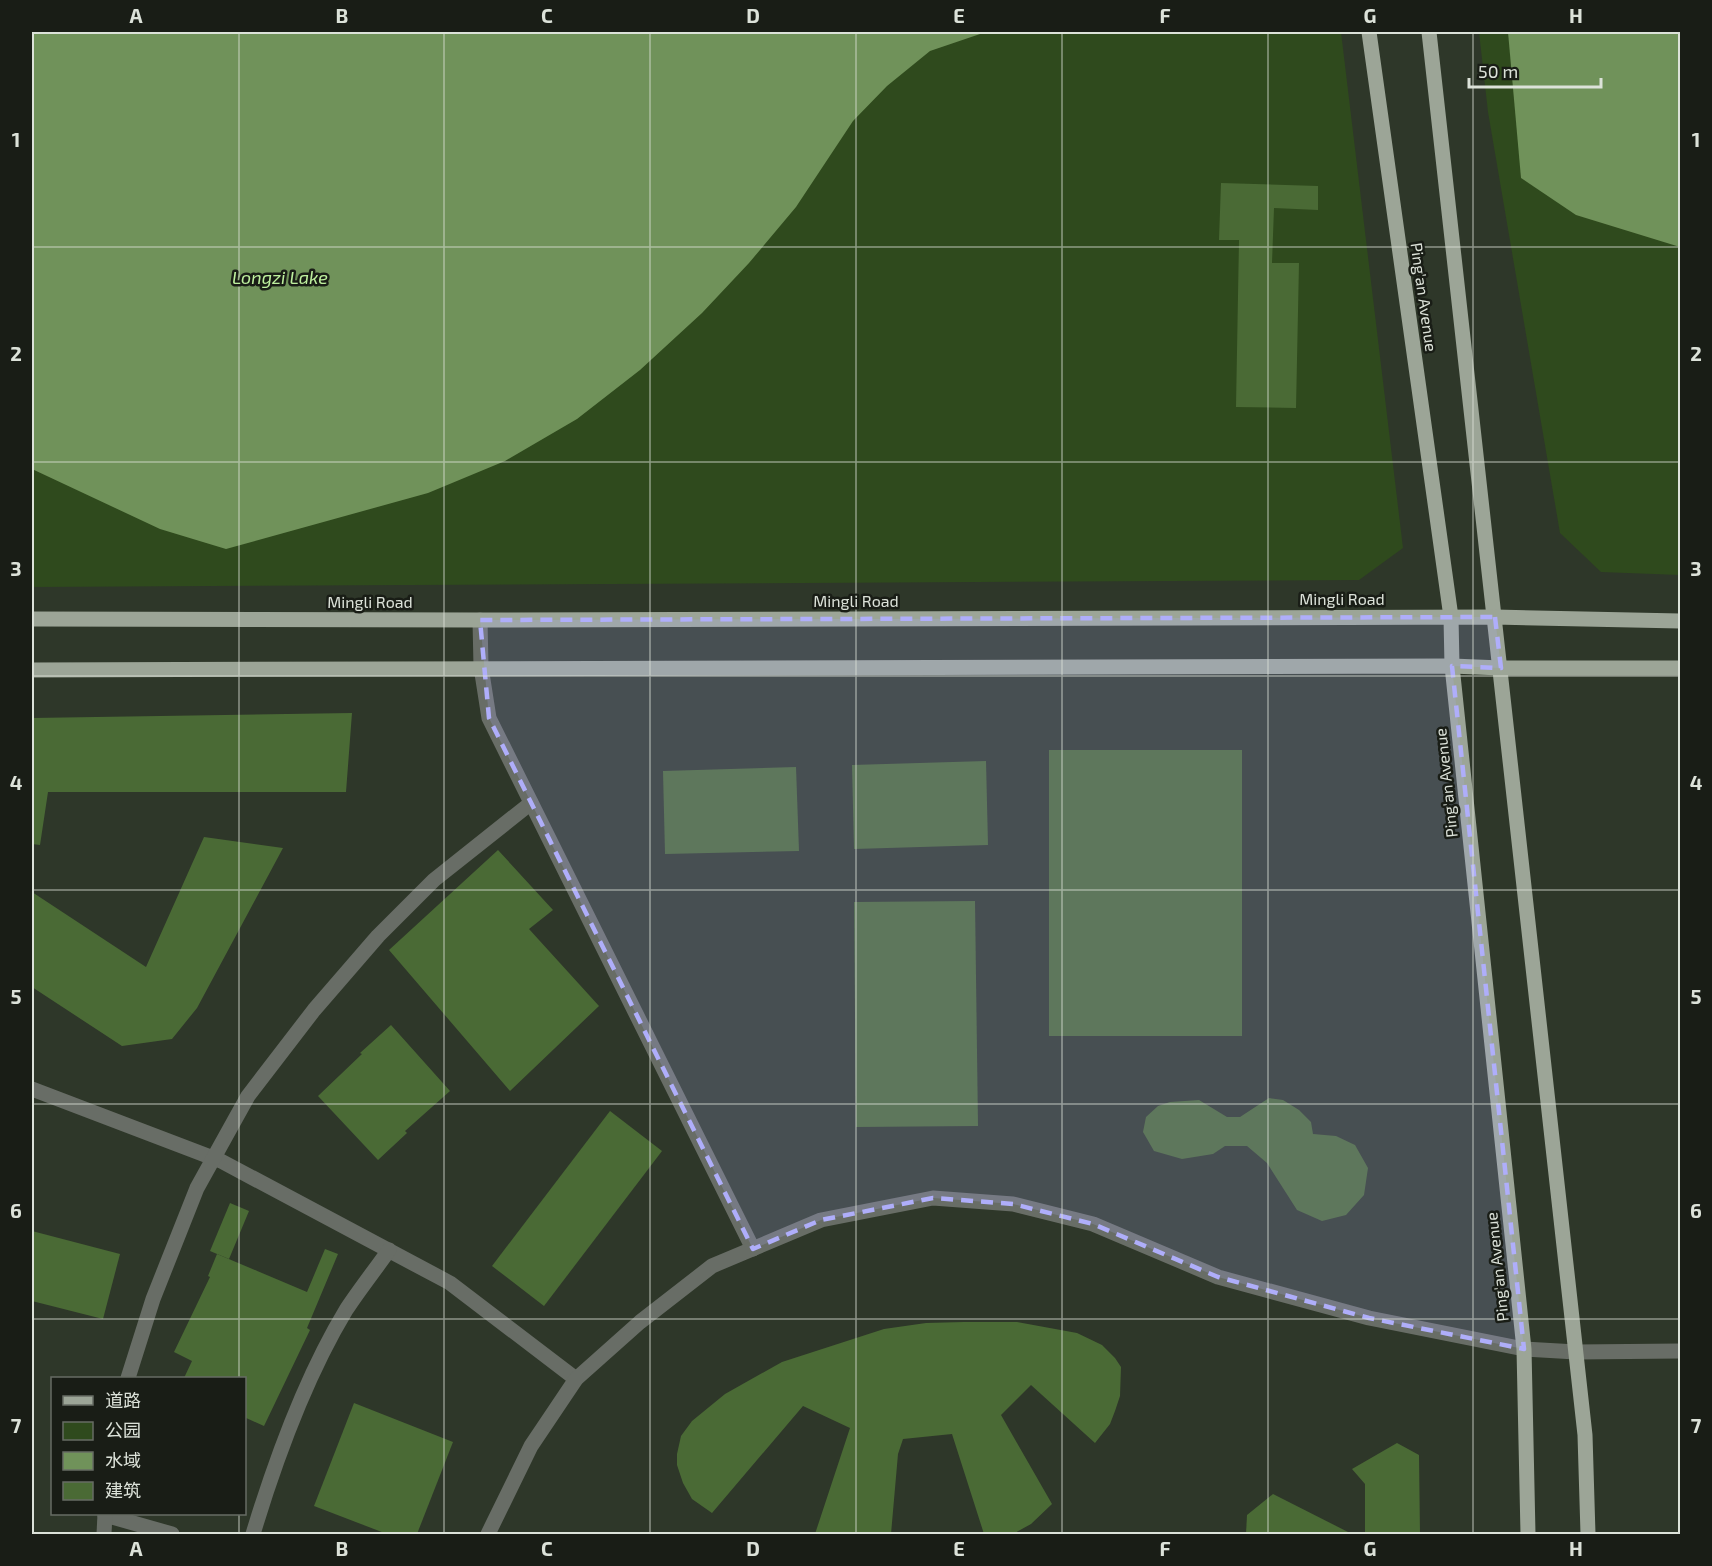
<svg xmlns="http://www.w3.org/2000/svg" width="1712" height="1566" font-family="'Exo 2','Noto Sans SC',sans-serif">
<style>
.green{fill:#2f4a1d}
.water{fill:#70925a}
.building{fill:#4a6a35}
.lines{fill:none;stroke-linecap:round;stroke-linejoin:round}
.minor{stroke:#686d66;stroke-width:15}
.major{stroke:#9ca597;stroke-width:15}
.marked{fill:#afaefa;fill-opacity:0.2;stroke:#afaefa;stroke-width:4.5;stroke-dasharray:12 8;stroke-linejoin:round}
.grid{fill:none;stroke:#dce2d9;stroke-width:1.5;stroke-opacity:0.55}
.labels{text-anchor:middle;stroke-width:5;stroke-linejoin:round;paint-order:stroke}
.street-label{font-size:16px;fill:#dce2d9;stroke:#191d16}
.water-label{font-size:18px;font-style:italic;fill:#bef09e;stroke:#191d16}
.neatline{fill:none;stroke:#dce2d9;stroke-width:2}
.grid-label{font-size:20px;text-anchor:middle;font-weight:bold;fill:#dce2d9}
</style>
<rect width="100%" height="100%" fill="#2e3729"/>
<g class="green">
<path d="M 32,32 L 1341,32 L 1403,548 L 1359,580 L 32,587 Z"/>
<path d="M 1479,32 L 1680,32 L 1680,575 L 1601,572 L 1560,533 L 1488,112 Z"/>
</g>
<g class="water">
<path d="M 32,32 L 1021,32 L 983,33 L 930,51 L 887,86 L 853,121 L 796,207 L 749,263 L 702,313 L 640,370 L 577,419 L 505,461 L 428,493 L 226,549 L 160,529 L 32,469 Z"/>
<path d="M 1508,32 L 1680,32 L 1680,247 L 1576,215 L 1521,178 Z"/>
</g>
<g class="building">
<path d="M 1221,183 L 1318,186 L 1318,210 L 1274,208 L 1272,263 L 1299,263 L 1296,408 L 1236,407 L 1239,240 L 1219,240 Z"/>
<path d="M 352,713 L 346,792 L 48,792 L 40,845 L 32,844 L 32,718 Z"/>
<rect x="1049" y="750" width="193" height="286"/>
<path d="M 986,761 L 988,845 L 854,849 L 852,765 Z"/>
<path d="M 796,767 L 799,851 L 665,854 L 663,771 Z"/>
<path d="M 204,837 L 283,848 L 197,1008 L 172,1039 L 122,1046 L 32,987 L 32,892 L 146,967 Z"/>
<path d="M 498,850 L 553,910 L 529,929 L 599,1006 L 510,1091 L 389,950 Z"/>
<path d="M 975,901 L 978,1126 L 856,1127 L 854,902 Z"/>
<path d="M 391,1025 L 450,1091 L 405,1131 L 407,1133 L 378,1160 L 318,1096 L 362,1054 L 360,1053 Z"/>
<path d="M 1269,1098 L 1283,1100 L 1299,1110 L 1311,1122 L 1313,1134 L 1336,1136 L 1355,1145 L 1368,1168 L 1364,1195 L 1346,1215 L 1322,1221 L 1297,1210 L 1267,1163 L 1247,1146 L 1225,1146 L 1213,1154 L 1182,1159 L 1154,1151 L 1143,1132 L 1146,1117 L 1158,1106 L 1170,1102 L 1199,1100 L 1227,1117 L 1240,1117 Z"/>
<path d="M 610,1111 L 662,1151 L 544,1306 L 492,1266 Z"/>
<path d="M 230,1203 L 249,1211 L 229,1259 L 210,1251 Z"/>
<path d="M 32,1231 L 120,1254 L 103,1319 L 32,1301 Z"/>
<path d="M 325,1249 L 338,1254 L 307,1328 L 310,1330 L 264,1426 L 244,1417 L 244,1378 L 184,1378 L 192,1361 L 174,1352 L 210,1277 L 208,1276 L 217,1254 L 307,1292 Z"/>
<path d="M 964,1322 L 1017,1322 L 1077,1333 L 1102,1345 L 1115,1358 L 1121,1367 L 1120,1396 L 1115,1411 L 1110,1424 L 1095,1443 L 1031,1385 L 1001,1415 L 1052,1504 L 1031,1524 L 1013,1534 L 984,1534 L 952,1434 L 903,1439 L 898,1454 L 891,1534 L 815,1534 L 850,1428 L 803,1406 L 712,1513 L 692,1499 L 683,1483 L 677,1465 L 677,1454 L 681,1436 L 692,1421 L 725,1394 L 782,1362 L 884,1329 L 926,1323 Z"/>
<path d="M 354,1403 L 453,1442 L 417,1534 L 387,1534 L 314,1506 Z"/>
<path d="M 1397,1443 L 1419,1455 L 1420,1534 L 1365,1534 L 1365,1484 L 1352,1469 Z"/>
<path d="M 1273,1494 L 1352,1534 L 1246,1534 L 1247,1515 Z"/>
</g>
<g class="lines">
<g class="minor">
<path d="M 480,620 L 481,667 L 489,718 L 753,1249"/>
<path d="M 32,1089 L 221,1161 L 450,1283 L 576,1379"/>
<path d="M 128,1378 L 153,1299 L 197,1188 L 248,1096 L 314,1010 L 378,936 L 434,880 L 531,803"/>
<path d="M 105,1515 L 172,1534"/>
<path d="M 104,1534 L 105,1514"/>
<path d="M 253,1534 C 276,1458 305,1378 346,1310 C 359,1290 375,1270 389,1250"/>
<path d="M 488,1534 L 531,1446 L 576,1379 L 640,1322 L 712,1266 L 821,1220 L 933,1198 L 1013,1204 L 1093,1224 L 1218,1277 L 1369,1318 L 1524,1349 L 1576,1352 L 1680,1351"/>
</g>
<g class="major">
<path d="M 1369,32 L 1451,617 L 1452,666 L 1524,1349 L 1528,1534"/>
<path d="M 1429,32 L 1585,1435 L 1588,1534"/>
<path d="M 32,619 L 480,620 L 1495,617 L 1680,621"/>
<path d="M 32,670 L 1452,666 L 1501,668 L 1680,668"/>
</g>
</g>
<path class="marked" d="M 1495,617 L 1501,668 L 1452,666 L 1524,1349 L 1369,1318 L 1218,1277 L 1093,1224 L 1013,1204 L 933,1198 L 821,1220 L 753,1249 L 489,718 L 480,620 Z"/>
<path class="grid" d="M 239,32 L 239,1378M 444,32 L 444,1534M 650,32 L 650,1534M 856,32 L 856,1534M 1062,32 L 1062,1534M 1268,32 L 1268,1534M 1473,32 L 1473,1534M 32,247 L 1680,247M 32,462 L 1680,462M 32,676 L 1680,676M 32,890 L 1680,890M 32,1104 L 1680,1104M 32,1319 L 1680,1319M 239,1514 L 239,1534"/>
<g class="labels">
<g class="street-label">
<text transform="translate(1424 297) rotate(82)" y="6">Ping'an Avenue</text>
<text x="1342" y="605">Mingli Road</text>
<text x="856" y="607">Mingli Road</text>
<text x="370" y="608">Mingli Road</text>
<text transform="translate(1446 783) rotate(-96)" y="6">Ping'an Avenue</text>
<text transform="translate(1497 1267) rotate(-96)" y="6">Ping'an Avenue</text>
</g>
<g class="water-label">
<text x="280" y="284">Longzi Lake</text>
</g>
</g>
<rect width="1712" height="1566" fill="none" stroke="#191d16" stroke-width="66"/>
<rect x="51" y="1377" width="195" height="138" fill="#191d16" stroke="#676c64" stroke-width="1.5"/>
<rect x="63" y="1396" width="30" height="9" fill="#9ca597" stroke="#676c64" stroke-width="1.5"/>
<text x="105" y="1407" font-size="18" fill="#dce2d9">道路</text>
<rect x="63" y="1422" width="30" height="18" fill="#2f4a1d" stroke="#676c64" stroke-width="1.5"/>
<text x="105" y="1437" font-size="18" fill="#dce2d9">公园</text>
<rect x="63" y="1452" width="30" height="18" fill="#70925a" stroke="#676c64" stroke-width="1.5"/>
<text x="105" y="1467" font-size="18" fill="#dce2d9">水域</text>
<rect x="63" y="1482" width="30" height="18" fill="#4a6a35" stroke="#676c64" stroke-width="1.5"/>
<text x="105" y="1497" font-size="18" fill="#dce2d9">建筑</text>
<path d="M1469 78v9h132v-9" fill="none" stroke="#dce2d9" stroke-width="3"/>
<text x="1478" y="78" font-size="18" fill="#dce2d9" stroke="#191d16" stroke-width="4.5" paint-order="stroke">50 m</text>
<rect x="33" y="33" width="1646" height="1500" class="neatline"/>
<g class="grid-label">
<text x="136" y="23">A</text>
<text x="342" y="23">B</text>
<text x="547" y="23">C</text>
<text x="753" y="23">D</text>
<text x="959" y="23">E</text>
<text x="1165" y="23">F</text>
<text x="1370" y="23">G</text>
<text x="1576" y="23">H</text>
<text x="16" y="147">1</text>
<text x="1696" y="147">1</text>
<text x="16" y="361">2</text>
<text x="1696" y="361">2</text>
<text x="16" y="576">3</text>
<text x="1696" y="576">3</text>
<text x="16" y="790">4</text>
<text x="1696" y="790">4</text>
<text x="16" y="1004">5</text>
<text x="1696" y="1004">5</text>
<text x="16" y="1218">6</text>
<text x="1696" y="1218">6</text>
<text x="16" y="1433">7</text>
<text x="1696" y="1433">7</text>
<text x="136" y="1556">A</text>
<text x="342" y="1556">B</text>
<text x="547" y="1556">C</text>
<text x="753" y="1556">D</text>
<text x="959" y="1556">E</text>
<text x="1165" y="1556">F</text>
<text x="1370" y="1556">G</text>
<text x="1576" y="1556">H</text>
</g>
</svg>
